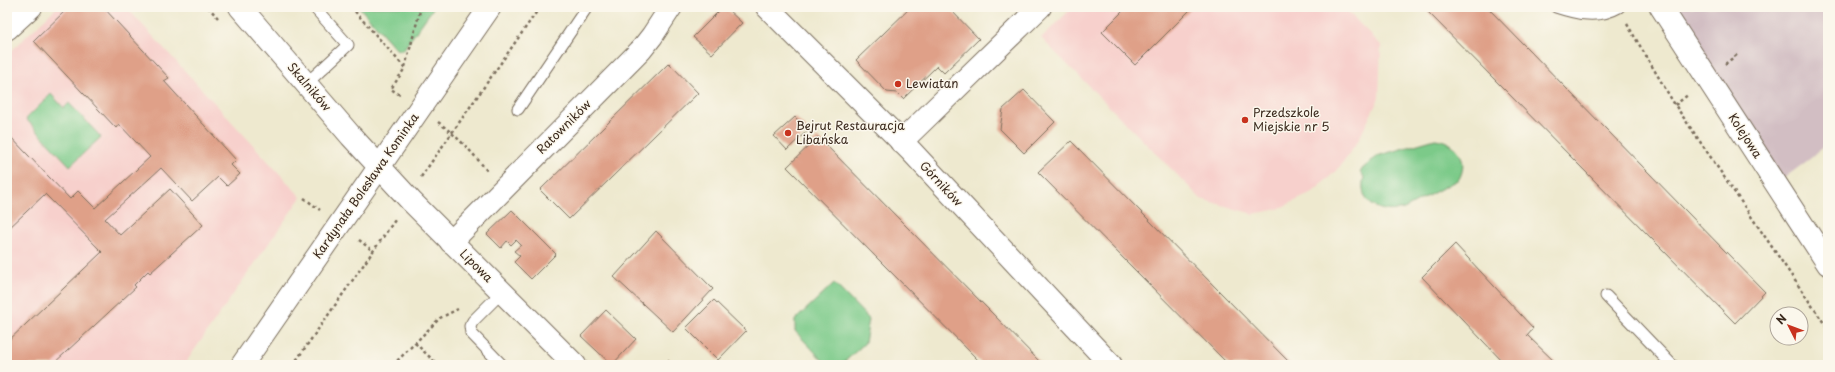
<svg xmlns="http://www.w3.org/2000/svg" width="1835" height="372" font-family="'Playpen Sans',sans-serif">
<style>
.built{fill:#f7d0cc}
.industrial{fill:#d2bec3}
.green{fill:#7cca89;stroke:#5c7a54}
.building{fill:#dfa088}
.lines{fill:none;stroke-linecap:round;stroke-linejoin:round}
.lane-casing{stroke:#7a6d5c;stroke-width:13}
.street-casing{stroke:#7a6d5c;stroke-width:24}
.secondary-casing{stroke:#7a6d5c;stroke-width:24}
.path{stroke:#7a6d5c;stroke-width:2.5;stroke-dasharray:3 3;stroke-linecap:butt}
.lane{stroke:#fff;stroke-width:11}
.street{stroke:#fff;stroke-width:22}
.secondary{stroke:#fff;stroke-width:22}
.poi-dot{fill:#c8321e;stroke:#fbf7ec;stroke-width:1.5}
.labels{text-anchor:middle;stroke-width:3;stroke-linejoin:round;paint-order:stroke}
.poi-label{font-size:12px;fill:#3b2a1e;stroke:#fbf7ec;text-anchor:start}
.street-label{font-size:12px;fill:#3b2a1e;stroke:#fbf7ec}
</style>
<rect width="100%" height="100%" fill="#fbf7ec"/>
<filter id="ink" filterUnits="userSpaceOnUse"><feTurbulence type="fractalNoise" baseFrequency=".025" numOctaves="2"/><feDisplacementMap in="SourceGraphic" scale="8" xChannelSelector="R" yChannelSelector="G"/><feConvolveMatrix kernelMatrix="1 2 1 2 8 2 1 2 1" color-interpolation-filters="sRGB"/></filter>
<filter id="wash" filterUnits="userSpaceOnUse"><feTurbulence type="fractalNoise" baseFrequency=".012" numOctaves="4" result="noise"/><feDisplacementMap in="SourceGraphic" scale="16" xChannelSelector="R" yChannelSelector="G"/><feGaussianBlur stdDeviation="0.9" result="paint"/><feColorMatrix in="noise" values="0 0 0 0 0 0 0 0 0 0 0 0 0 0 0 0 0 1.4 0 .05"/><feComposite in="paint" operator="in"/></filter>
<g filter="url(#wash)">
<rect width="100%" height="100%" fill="#eee9cf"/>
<g class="built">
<path d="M 57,7 L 126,7 L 301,197 L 184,365 L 7,365 L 7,55 Z"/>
<path d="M 1073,7 L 1343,7 L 1381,45 L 1379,98 L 1358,141 L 1338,169 L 1312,193 L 1278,209 L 1253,214 L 1201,199 L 1041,38 Z"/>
</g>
<path class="industrial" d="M 1661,7 L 1828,7 L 1828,142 L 1811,158 L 1776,184 Z"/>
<g class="green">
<path d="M 359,7 L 434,7 L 403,50 L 397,50 Z"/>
<path d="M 51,94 L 64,108 L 69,103 L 101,137 L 70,166 L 26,119 Z"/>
<path d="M 1435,139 C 1456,141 1470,159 1459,179 L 1404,209 C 1381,215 1357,204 1364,177 L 1360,171 L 1377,156 Z"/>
<path d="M 834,283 L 869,319 L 865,343 L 841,365 L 827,365 L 795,331 L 795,320 Z"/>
</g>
<g id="blocks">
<g class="building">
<path d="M 69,7 L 103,7 L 169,78 L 164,81 L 236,160 L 231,165 L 240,174 L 227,186 L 218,177 L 192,201 L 161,168 L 105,219 L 120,235 L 170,189 L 203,225 L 150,273 L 148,271 L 134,285 L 136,287 L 52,365 L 7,365 L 7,342 L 102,252 L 45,194 L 7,230 L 7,133 L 70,199 L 78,191 L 95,208 L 150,157 L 119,124 L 116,128 L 34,41 Z"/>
<path d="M 723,7 L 725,7 L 742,23 L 712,54 L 693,37 Z"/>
<path d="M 911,7 L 948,7 L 979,39 L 944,73 L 937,66 L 903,99 L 897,93 L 887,92 L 856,60 Z"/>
<path d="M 1127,7 L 1193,7 L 1135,65 L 1102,32 Z"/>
<path d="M 1423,7 L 1487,7 L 1765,292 L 1735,323 Z"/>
<path d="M 669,63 L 698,93 L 569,219 L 540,190 Z"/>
<path d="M 1024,90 L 1055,122 L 1024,153 L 1000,129 L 1003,109 Z"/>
<path d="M 795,117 L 808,130 L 787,150 L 774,136 Z"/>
<path d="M 818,137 L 990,311 L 1043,365 L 983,365 L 787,167 Z"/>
<path d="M 1071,141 L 1292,365 L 1229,365 L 1038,172 Z"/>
<path d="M 512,210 L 556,254 L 531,279 L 514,262 L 520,256 L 514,251 L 521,245 L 516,240 L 511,245 L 507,241 L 501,248 L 487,234 Z"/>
<path d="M 656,231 L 713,289 L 673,332 L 614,277 Z"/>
<path d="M 1455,244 L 1533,328 L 1527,335 L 1558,365 L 1501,365 L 1503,362 L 1422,277 Z"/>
<path d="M 714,300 L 746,331 L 718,360 L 686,328 Z"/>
<path d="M 606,310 L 636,339 L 612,365 L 581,336 Z"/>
<path d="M 668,360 L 674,365 L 664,365 Z"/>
</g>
</g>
</g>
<g filter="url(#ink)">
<use href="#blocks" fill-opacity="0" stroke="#7a6d5c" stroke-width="1"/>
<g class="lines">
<defs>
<g id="lane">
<path d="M 1556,7 C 1577,14 1598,19 1619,7"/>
<path d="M 306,84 L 348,45 L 314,7"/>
<path d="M 518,109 L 587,7"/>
<path d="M 1606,296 L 1672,365"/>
<path d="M 502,365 L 471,333 L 470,326 L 473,321 L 502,292"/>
</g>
<g id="street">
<path d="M 240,7 L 351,136 L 411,201 L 575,365"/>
<path d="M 767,7 L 911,151 L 1111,365"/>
<path d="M 7,29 L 31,7"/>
<path d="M 901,142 L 1040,7"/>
<path d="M 451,242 L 641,50 L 652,36 L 671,7"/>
</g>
<g id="secondary">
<path d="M 1661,7 L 1828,264"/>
<path d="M 242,365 L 490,7"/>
</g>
</defs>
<use href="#lane" class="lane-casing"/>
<use href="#street" class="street-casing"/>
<use href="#secondary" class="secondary-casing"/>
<g class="path">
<path d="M 208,7 L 218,18"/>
<path d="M 351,7 L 405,68 L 391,89 L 400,95"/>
<path d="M 1627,24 L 1675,105 L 1828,329"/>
<path d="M 1725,64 L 1738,54"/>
<path d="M 405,67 L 421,7"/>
<path d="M 1675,105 L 1689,94"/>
<path d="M 438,122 C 458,137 473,153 488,172"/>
<path d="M 421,177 L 540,7"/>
<path d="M 304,198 L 320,210"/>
<path d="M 359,240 L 373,251"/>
<path d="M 415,343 L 438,365"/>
<path d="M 293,365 L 395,220"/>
<path d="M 393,365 L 440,318 L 458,309"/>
</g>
<use href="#lane" class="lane"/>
<use href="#street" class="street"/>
<use href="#secondary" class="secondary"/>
</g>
</g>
<g class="poi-dot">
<circle cx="898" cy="84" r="4"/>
<circle cx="1245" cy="120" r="4"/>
<circle cx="788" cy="133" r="4"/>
</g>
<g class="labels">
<g class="poi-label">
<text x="906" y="88">Lewiatan</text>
<text x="1253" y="117">Przedszkole<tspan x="1253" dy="14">Miejskie nr 5</tspan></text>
<text x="796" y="130">Bejrut Restauracja<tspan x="796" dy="14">Libańska</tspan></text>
</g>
<g class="street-label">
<text transform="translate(309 87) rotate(49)" y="4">Skalników</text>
<text transform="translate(564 127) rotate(-45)" y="4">Ratowników</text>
<text transform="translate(1745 136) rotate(57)" y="4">Kolejowa</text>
<text transform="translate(941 184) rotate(47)" y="4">Górników</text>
<text transform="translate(366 186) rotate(-55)" y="4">Kardynała Bolesława Kominka</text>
<text transform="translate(476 266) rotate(45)" y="4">Lipowa</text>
</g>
</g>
<rect width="1835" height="372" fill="none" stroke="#fbf7ec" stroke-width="24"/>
<g transform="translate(1789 326) rotate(312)"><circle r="19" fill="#fbf7ec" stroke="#aea59a"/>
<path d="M0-3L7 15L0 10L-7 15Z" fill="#c8321e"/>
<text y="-6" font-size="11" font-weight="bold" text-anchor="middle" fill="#3b2a1e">N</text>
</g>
</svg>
